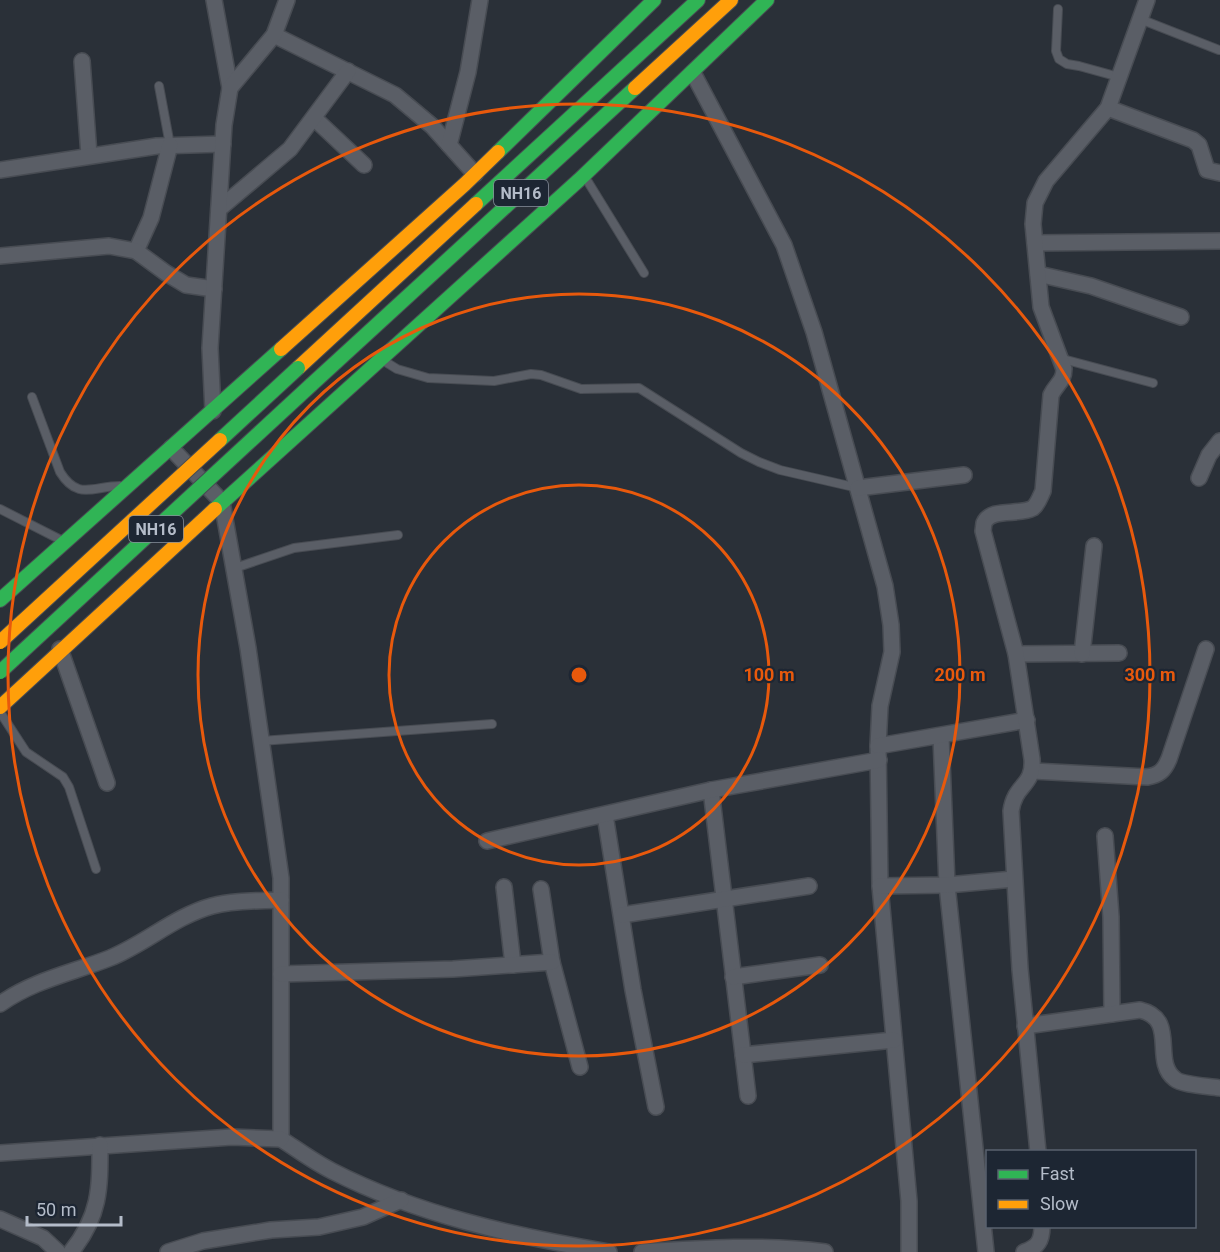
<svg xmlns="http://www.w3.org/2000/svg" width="1220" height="1252" font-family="Roboto,sans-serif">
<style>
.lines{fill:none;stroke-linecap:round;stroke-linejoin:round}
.lane-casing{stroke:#484c53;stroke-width:10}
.street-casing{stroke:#484c53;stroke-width:18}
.fast-casing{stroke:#484c53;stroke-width:16}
.slow-casing{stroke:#484c53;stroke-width:16}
.lane{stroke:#5a5e66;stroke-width:8}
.street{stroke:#5a5e66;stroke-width:15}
.fast{stroke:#30b455;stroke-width:14}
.slow{stroke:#ff9f0a;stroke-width:14}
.fast-bridge-casing{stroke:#474c53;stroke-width:16;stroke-linecap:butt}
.slow-bridge-casing{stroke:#474c53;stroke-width:16;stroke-linecap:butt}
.fast-bridge{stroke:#30b455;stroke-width:14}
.slow-bridge{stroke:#ff9f0a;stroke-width:14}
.ring{fill:none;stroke:#e8590c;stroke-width:3}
.labels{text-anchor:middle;stroke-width:4.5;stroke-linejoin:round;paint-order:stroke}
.shield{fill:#1d2633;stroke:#878f9c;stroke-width:1.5}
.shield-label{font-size:16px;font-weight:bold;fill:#b4bcc9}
.centre{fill:#e8590c;stroke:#1d2633;stroke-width:3}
.ring-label{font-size:18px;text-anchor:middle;font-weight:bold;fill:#e8590c;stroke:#1d2633;stroke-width:4.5;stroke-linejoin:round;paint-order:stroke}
</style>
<rect width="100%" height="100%" fill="#2a3038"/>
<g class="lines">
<defs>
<g id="lane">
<path d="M 1058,9 L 1056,51 L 1059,59 L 1067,64 L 1079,66 L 1119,77"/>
<path d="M 1140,19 L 1219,50"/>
<path d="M 159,86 L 170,145"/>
<path d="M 585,177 L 644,273"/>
<path d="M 1059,358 L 1153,383"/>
<path d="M 384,361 L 397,369 L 428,378 L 494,381 L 531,374 L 541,375 L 581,389 L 639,388 L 741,453 L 759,462 L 780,470 L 858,488"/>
<path d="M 32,397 L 60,472 C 78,501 93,486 120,486"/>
<path d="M 0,509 L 63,541"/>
<path d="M 232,569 L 294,548 L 398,535"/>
<path d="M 0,712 L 26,752 L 63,777 L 69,787 L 96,869"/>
<path d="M 261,741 L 492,724"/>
</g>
<g id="street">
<path d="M 214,0 L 230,88"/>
<path d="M 274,35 L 395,95 L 432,126 L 475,174"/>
<path d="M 82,61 L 89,155"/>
<path d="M 693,73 L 784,245 L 814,332 L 885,586 L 891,625 L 892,652 L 880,706 L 878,746 L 880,886 L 909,1201 L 909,1252"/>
<path d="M 1108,108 L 1193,140 L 1199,145 L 1207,170 L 1220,173"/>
<path d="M 314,118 L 364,165"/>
<path d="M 449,145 L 468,72 L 480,0"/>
<path d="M 0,170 L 157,146 L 223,144"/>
<path d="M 219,209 L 290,149 L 348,71"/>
<path d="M 1035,243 L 1220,241"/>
<path d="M 136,251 L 151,218 L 170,145"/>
<path d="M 0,256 L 109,246 L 136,251 L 166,273 L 186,285 L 214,289"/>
<path d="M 1038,274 L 1091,286 L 1181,317"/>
<path d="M 213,411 L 210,348 L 224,125 L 230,88 L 274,35 L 287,0"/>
<path d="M 171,448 L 222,502 L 248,648 L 281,878 L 281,1139 C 298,1150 314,1162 332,1171 C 418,1215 514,1236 609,1252"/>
<path d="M 1199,478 L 1209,455 L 1220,441"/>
<path d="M 858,488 L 964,475"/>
<path d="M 60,649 L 107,783"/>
<path d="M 1016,654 L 1119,653"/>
<path d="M 1082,654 L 1094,546"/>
<path d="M 941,737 L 947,885 L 986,1252"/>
<path d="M 878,746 L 1027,720"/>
<path d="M 1033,771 L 1147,777 C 1159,775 1164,771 1169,759 L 1206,649"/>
<path d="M 711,790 L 748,1096"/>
<path d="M 605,815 L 633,990 L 656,1107"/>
<path d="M 1105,836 L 1111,917 L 1112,1014"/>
<path d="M 487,841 L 711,790 L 879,760"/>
<path d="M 880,886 L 947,885 L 1014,879"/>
<path d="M 504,887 L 513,965"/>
<path d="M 541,889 L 552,962 L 580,1067"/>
<path d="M 622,915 L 809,886"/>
<path d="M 281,974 L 453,969 L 552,962"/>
<path d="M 733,977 L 820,965"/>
<path d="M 0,1004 C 34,980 72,973 110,958 C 145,944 175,916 212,906 C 234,900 259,901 281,900"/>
<path d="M 1025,1026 L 1140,1010 C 1179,1019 1151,1061 1175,1079 C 1182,1085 1209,1086 1220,1088"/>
<path d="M 743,1055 L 894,1040"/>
<path d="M 1038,1152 L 1020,969 L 1011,811 C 1015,783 1034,787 1032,759 L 1016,654 L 983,531 L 984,523 C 991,507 1019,516 1033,508 C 1038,504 1040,497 1043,491 L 1051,395 C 1056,384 1064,382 1064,369 L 1041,307 L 1033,224 L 1035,203 L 1046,181 L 1108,108 L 1147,0"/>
<path d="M 0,1153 L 232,1137 L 281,1139"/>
<path d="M 0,1219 L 43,1238 L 58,1252"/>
<path d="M 71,1252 C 100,1216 100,1189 100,1145"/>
<path d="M 168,1252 L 203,1241 L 271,1230 L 319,1227 L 363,1217 L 401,1200"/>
<path d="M 642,1252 C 702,1248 765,1244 825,1252"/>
<path d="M 1024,1252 C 1038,1247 1042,1241 1042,1226"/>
</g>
<g id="fast">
<path d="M 498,152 L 654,0"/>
<path d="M 476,204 L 698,0"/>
<path d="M 311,385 L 635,88"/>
<path d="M 215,509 L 579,180 L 767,0"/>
<path d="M 0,600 L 281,349"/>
</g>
<g id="slow">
<path d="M 635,88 L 731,0"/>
<path d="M 281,349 L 465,184 L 498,152"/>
<path d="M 298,368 L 476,204"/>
<path d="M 0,707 L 215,509"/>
</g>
</defs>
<use href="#lane" class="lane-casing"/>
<use href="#street" class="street-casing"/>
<use href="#fast" class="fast-casing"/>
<use href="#slow" class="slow-casing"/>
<use href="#lane" class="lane"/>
<use href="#street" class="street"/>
<use href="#fast" class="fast"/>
<use href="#slow" class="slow"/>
<defs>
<g id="fast-bridge">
<path d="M 220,440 L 298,368"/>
<path d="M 0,672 L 311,385"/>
</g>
<path id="slow-bridge" d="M 0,642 L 220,440"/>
</defs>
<use href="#fast-bridge" class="fast-bridge-casing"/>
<use href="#slow-bridge" class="slow-bridge-casing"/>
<use href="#fast-bridge" class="fast-bridge"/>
<use href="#slow-bridge" class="slow-bridge"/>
</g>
<g class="ring">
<circle cx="579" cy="675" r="190"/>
<circle cx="579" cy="675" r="381"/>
<circle cx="579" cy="675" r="571"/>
</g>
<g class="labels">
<g class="shield">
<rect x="494" y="180" width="54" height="26" rx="4.5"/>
<rect x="129" y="516" width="54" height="26" rx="4.5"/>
</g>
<g class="shield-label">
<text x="521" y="199">NH16</text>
<text x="156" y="535">NH16</text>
</g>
</g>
<circle cx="579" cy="675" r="9" class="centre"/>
<g class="ring-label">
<text x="769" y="681">100 m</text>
<text x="960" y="681">200 m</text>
<text x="1150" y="681">300 m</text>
</g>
<rect x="986" y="1150" width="210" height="78" fill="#1d2633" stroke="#59626f" stroke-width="1.5"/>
<rect x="998" y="1170" width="30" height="9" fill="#30b455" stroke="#59626f" stroke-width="1.5"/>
<text x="1040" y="1180" font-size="18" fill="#b4bcc9">Fast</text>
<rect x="998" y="1200" width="30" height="9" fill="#ff9f0a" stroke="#59626f" stroke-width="1.5"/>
<text x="1040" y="1210" font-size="18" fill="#b4bcc9">Slow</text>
<path d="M27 1216v9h94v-9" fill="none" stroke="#b4bcc9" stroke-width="3"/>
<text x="36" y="1216" font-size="18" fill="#b4bcc9" stroke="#1d2633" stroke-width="4.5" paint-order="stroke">50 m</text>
</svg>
